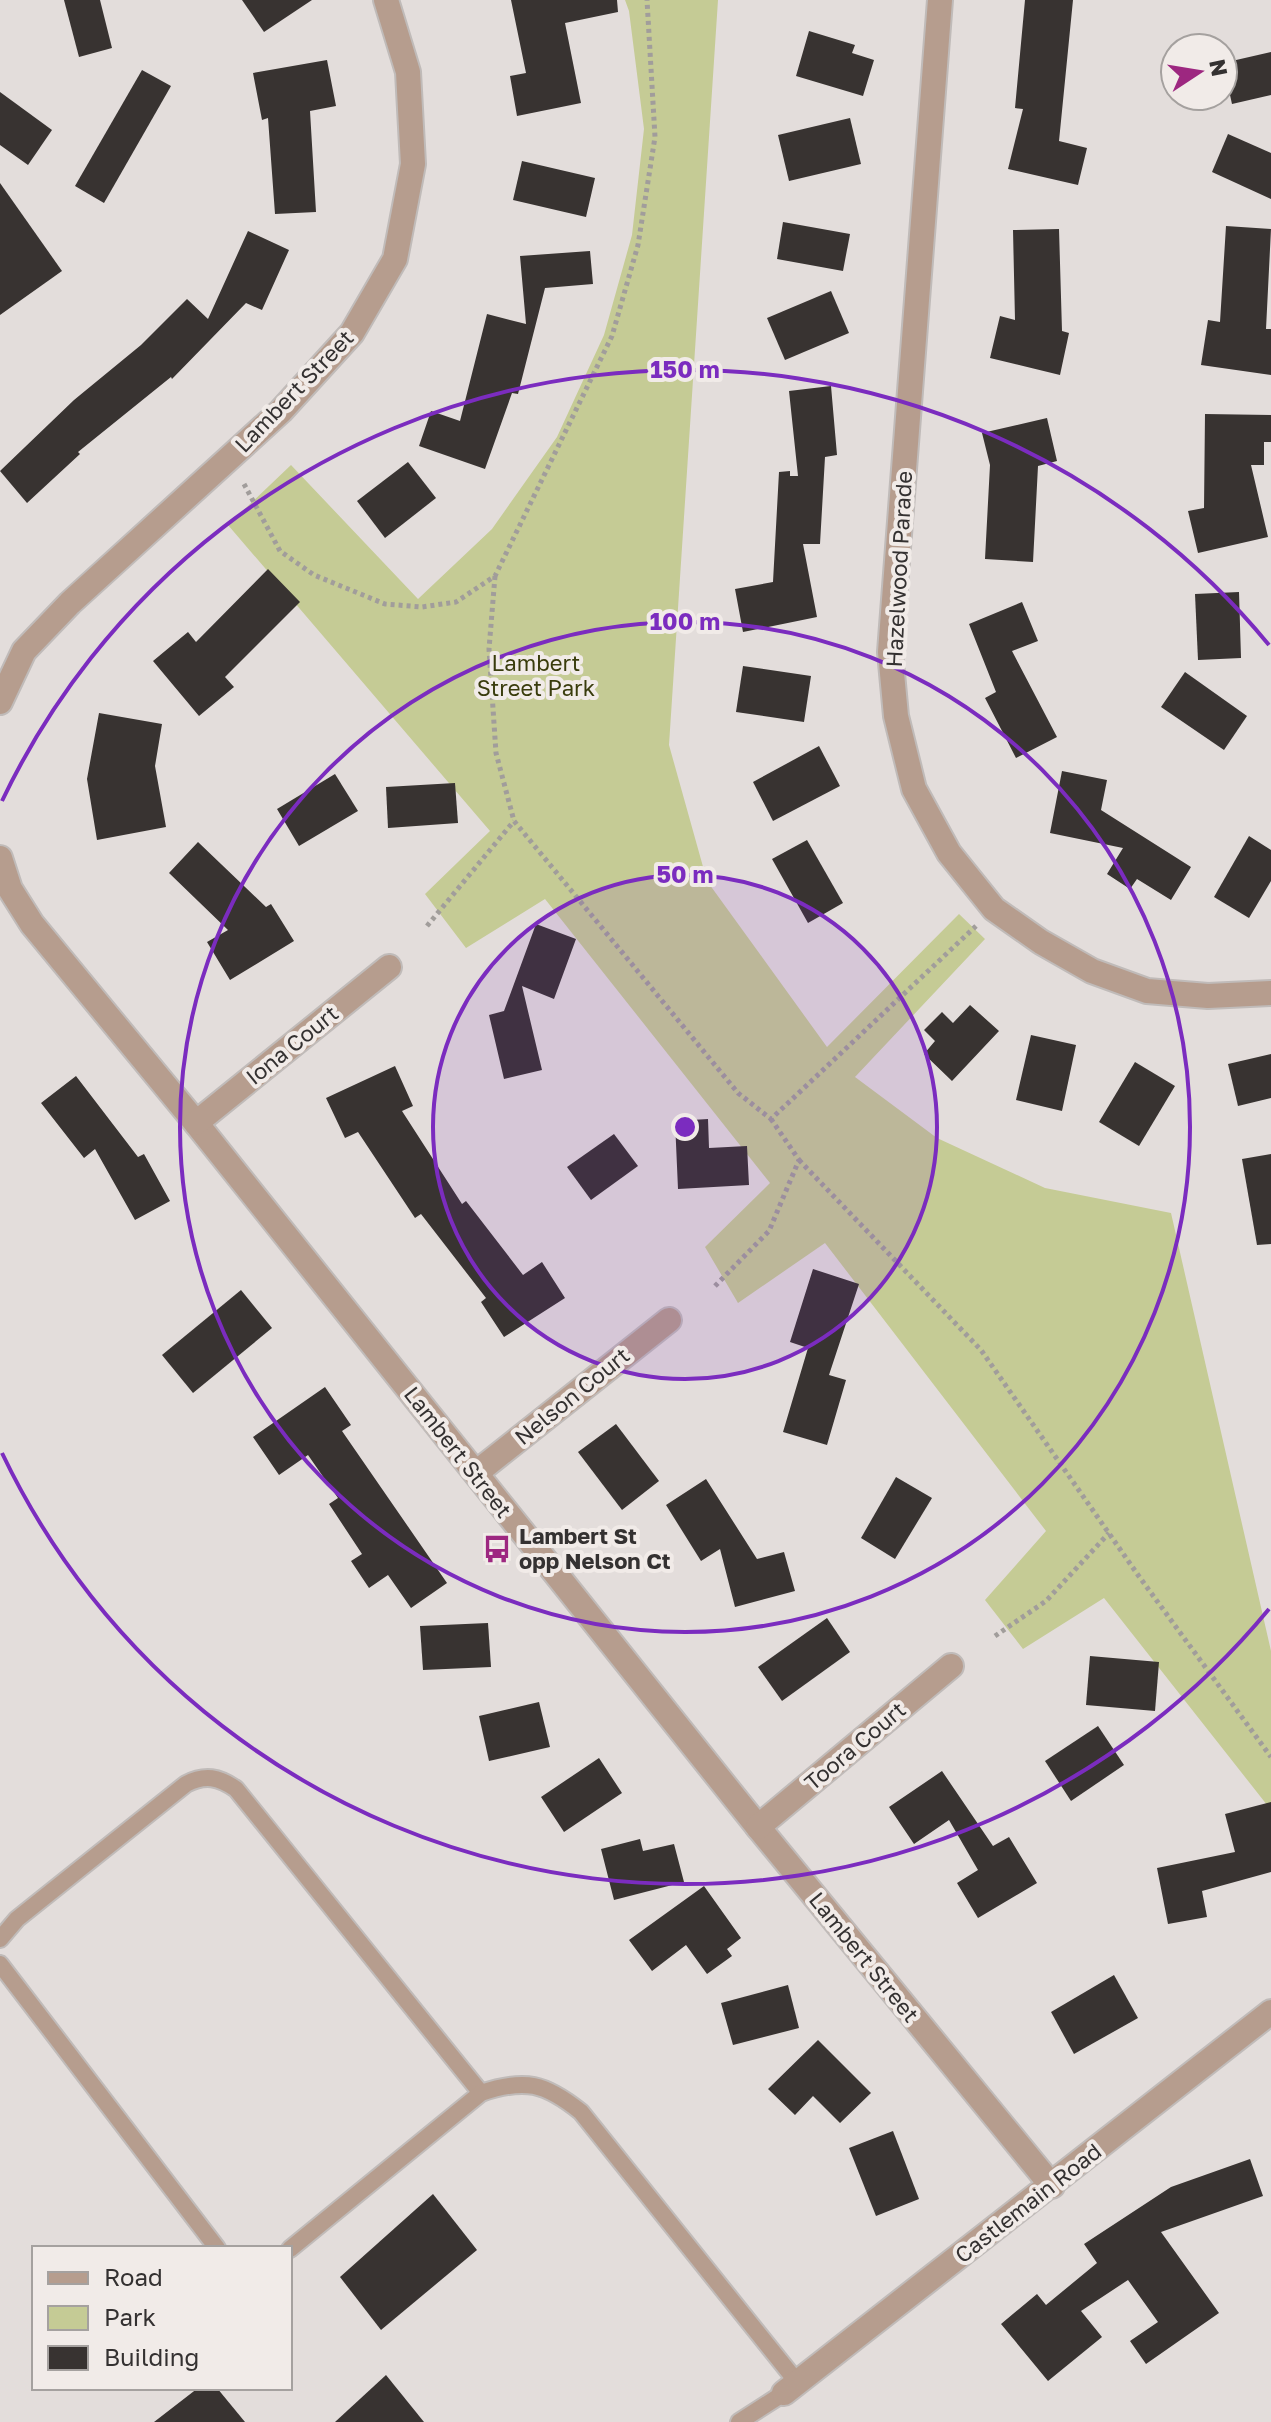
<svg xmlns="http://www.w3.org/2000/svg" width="1271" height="2422" font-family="'Golos Text',sans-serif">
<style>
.green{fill:#c5cb95}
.building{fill:#383331}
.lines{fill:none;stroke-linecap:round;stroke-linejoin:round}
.lane-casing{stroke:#c0bbb9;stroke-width:20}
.street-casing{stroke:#c0bbb9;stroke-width:28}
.path{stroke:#a19d9b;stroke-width:5;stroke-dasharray:4 4;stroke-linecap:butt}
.lane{stroke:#b69d8e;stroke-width:16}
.street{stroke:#b69d8e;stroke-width:24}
.ring{fill:none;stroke:#7b2cbf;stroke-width:4}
.labels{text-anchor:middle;stroke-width:8;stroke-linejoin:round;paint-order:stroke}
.street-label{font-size:22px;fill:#343131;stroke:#f1ebe8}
.park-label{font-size:22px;fill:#393c0c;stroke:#f1ebe8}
.poi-label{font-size:22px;font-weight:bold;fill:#343131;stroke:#f1ebe8;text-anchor:start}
.centre{fill:#7b2cbf;stroke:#f1ebe8;stroke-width:4}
.ring-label{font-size:24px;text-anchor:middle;font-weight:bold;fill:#7b2cbf;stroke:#f1ebe8;stroke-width:8;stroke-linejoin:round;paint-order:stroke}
</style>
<rect width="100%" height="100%" fill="#e3dddb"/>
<path class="green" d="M 625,0 L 718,0 L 669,745 L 707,881 L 827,1047 L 959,914 L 985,939 L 855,1077 L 937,1138 L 1045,1188 L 1171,1213 L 1271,1651 L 1271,1810 L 1104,1598 L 1023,1649 L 985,1600 L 1046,1531 L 825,1243 L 738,1303 L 705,1247 L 770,1183 L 545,899 L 466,948 L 425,894 L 490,831 L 228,525 L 291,465 L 418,599 L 492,529 L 557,437 L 604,335 L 632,235 L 644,129 L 629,11 Z"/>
<g class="building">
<path d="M 64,0 L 100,0 L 112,48 L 79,57 Z"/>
<path d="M 242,0 L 312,0 L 264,32 Z"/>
<path d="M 511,0 L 617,0 L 618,12 L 565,23 L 581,103 L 517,116 L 510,76 L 526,73 Z"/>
<path d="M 1025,0 L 1073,0 L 1059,141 L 1087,148 L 1078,185 L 1008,169 L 1023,109 L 1015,108 Z"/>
<path d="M 809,31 L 855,45 L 852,53 L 874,60 L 863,96 L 796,76 Z"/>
<path d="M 1271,52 L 1271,95 L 1232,104 L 1223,63 Z"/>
<path d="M 327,60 L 336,106 L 310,111 L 316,212 L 275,214 L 268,118 L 262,120 L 253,73 Z"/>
<path d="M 142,70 L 171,86 L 104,203 L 75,186 Z"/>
<path d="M 0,92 L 52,130 L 28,165 L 0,145 Z"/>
<path d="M 850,118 L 861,164 L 789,181 L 778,135 Z"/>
<path d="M 1228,134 L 1271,153 L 1271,199 L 1212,172 Z"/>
<path d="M 522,161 L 595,178 L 586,217 L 513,200 Z"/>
<path d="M 0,183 L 62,271 L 0,315 Z"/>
<path d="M 783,222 L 850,234 L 843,271 L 777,259 Z"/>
<path d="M 1226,226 L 1271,229 L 1266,329 L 1271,329 L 1271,375 L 1201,365 L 1208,320 L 1220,322 Z"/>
<path d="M 1059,229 L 1062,331 L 1069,333 L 1060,375 L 990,358 L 1000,316 L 1015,320 L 1013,230 Z"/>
<path d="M 248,231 L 289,250 L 262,310 L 246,303 L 172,379 L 171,377 L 78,452 L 80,454 L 27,503 L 0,471 L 74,400 L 141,345 L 187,299 L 208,319 Z"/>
<path d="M 590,251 L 593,284 L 545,288 L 518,394 L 512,393 L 485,469 L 419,446 L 431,411 L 460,421 L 487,314 L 526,324 L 520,256 Z"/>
<path d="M 831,291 L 849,333 L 785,360 L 767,318 Z"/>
<path d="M 831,386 L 837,455 L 825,457 L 820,544 L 803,544 L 817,617 L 743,632 L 735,589 L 773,582 L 779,472 L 790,471 L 790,476 L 798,476 L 789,391 Z"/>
<path d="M 1205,414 L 1271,415 L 1271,442 L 1264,442 L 1264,465 L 1251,465 L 1268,537 L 1198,553 L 1188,511 L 1204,508 Z"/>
<path d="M 1047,418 L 1057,461 L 1038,466 L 1033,562 L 985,559 L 990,465 L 982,433 Z"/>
<path d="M 408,462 L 436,498 L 385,538 L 357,501 Z"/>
<path d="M 268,569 L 300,602 L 225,677 L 234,687 L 199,716 L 153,661 L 188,632 L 196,642 Z"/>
<path d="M 1239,592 L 1241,658 L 1198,660 L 1195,594 Z"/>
<path d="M 1022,602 L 1038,641 L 1012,651 L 1057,737 L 1016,758 L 985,698 L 996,692 L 969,624 Z"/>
<path d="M 743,666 L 811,676 L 804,722 L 736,712 Z"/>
<path d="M 1185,672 L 1247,716 L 1224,750 L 1161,707 Z"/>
<path d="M 99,713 L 162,724 L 155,766 L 166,827 L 97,840 L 87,779 Z"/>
<path d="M 819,746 L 840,786 L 773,821 L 753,782 Z"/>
<path d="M 1062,771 L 1107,780 L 1101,810 L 1191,867 L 1171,900 L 1137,879 L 1130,889 L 1107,874 L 1123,848 L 1050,833 Z"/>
<path d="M 335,774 L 358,811 L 299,846 L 277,809 Z"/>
<path d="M 455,783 L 458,823 L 388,828 L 386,787 Z"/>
<path d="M 1249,836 L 1271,850 L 1271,881 L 1249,918 L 1214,897 Z"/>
<path d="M 807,840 L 843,903 L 808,923 L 772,859 Z"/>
<path d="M 198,842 L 266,907 L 271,904 L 294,941 L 230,980 L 207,942 L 228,930 L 169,873 Z"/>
<path d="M 536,924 L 576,939 L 554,999 L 522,986 L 542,1070 L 504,1079 L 489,1015 L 504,1011 Z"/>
<path d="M 970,1005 L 999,1031 L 952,1081 L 924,1054 L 935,1041 L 924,1030 L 942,1012 L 953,1023 Z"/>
<path d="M 1031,1035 L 1076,1045 L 1062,1111 L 1016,1100 Z"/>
<path d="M 1271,1054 L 1271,1098 L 1238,1106 L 1228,1064 Z"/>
<path d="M 1135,1062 L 1175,1086 L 1139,1146 L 1099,1122 Z"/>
<path d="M 395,1066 L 413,1106 L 402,1111 L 462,1204 L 466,1201 L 523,1275 L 542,1262 L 565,1298 L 504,1337 L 481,1302 L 486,1298 L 421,1214 L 415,1218 L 358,1132 L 345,1138 L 326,1098 Z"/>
<path d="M 76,1076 L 138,1157 L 144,1154 L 170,1201 L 135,1220 L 95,1149 L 84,1158 L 41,1103 Z"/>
<path d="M 708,1119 L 709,1148 L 747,1146 L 749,1185 L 678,1189 L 675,1121 Z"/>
<path d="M 614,1134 L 638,1166 L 591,1200 L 567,1167 Z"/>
<path d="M 1271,1154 L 1271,1244 L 1257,1245 L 1242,1159 Z"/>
<path d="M 813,1269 L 859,1284 L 829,1375 L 846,1380 L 827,1445 L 783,1432 L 808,1348 L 790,1342 Z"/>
<path d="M 241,1290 L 272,1328 L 193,1393 L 162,1355 Z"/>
<path d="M 325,1387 L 351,1425 L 342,1431 L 447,1583 L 411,1608 L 388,1575 L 369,1588 L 351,1561 L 362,1554 L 329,1504 L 338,1498 L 308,1455 L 279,1475 L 253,1437 Z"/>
<path d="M 616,1424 L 659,1481 L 622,1510 L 578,1452 Z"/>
<path d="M 896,1477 L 932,1498 L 895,1559 L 861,1538 Z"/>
<path d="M 706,1479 L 757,1559 L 784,1552 L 795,1591 L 735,1607 L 720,1549 L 701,1561 L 666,1505 Z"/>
<path d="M 827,1618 L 850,1652 L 782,1701 L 758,1667 Z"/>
<path d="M 488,1623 L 491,1667 L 423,1670 L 420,1626 Z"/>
<path d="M 1090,1656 L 1159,1662 L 1155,1711 L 1086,1705 Z"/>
<path d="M 539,1702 L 550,1747 L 489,1761 L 479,1716 Z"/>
<path d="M 1098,1726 L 1124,1765 L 1071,1801 L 1045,1761 Z"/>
<path d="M 599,1758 L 622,1793 L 564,1832 L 541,1797 Z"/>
<path d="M 942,1771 L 993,1846 L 1009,1837 L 1037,1883 L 978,1918 L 957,1883 L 978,1870 L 949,1820 L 914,1844 L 889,1807 Z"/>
<path d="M 1271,1802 L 1271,1872 L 1202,1891 L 1207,1917 L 1168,1924 L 1157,1868 L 1235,1852 L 1225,1814 Z"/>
<path d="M 640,1839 L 643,1851 L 674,1844 L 684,1882 L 614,1900 L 601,1849 Z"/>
<path d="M 704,1886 L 741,1938 L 727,1949 L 732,1956 L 707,1974 L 686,1945 L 652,1971 L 629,1940 Z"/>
<path d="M 1114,1975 L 1138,2018 L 1074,2054 L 1051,2012 Z"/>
<path d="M 788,1985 L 799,2028 L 733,2045 L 721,2003 Z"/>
<path d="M 818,2040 L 871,2093 L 840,2123 L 813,2096 L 795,2115 L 768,2089 Z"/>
<path d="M 893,2131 L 919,2199 L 876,2216 L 849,2148 Z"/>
<path d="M 1250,2159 L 1263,2196 L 1161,2232 L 1219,2313 L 1146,2364 L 1130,2341 L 1158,2322 L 1128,2280 L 1081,2311 L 1102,2337 L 1048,2381 L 1001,2324 L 1037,2294 L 1046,2305 L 1097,2263 L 1084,2244 L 1171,2187 Z"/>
<path d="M 433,2194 L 477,2250 L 381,2330 L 340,2277 Z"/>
<path d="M 386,2375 L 424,2422 L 335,2422 Z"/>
<path d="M 198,2388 L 217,2388 L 245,2422 L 154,2422 Z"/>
</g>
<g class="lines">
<defs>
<g id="lane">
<path d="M 0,1939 L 17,1919 L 186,1784 C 205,1774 219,1777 236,1789 L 481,2093"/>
<path d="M 0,1964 L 217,2248"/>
<path d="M 290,2249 L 481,2093 C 525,2078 545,2083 581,2112 L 797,2382"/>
<path d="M 739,2422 L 784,2393"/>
</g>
<g id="street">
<path d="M 940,0 L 890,652 L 896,716 L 914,789 L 949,853 L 994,909 L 1041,942 L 1092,971 L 1147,991 L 1208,996 L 1271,993"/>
<path d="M 0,702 L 24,651 L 70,603 L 281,411 L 352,333 L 395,259 L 413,164 L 408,72 L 386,0"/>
<path d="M 0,858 L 10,889 L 32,924 L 196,1123 L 758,1827 L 1052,2186"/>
<path d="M 196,1123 L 389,967"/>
<path d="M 476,1473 L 669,1320"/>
<path d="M 758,1827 L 951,1666"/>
<path d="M 784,2393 L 1271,2012"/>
</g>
</defs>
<use href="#lane" class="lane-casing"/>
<use href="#street" class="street-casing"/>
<g class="path">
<path d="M 244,484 L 280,551 L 314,575 L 385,604 L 422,607 L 456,602 L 495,576 L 612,336 L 638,245 L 655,137 L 647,0"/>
<path d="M 495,576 L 489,649 L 496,753 L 514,821 L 738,1093 L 771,1119 L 976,926"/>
<path d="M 427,926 L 514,821"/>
<path d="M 799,1160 L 981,1350 L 1138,1575 L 1271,1757"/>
<path d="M 715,1286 L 769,1231 L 799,1160 L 771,1119"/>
<path d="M 995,1636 L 1046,1601 L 1109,1533"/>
</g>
<use href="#lane" class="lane"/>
<use href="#street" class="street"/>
</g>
<circle cx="685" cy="1127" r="252" fill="#7b2cbf" fill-opacity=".12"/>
<g class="ring">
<circle cx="685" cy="1127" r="252"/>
<circle cx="685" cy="1127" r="505"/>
<path d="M1269 1609A757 757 0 0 1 2 1453M2 801A757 757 0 0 1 1269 645"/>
</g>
<defs>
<symbol id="bus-bare" viewBox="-9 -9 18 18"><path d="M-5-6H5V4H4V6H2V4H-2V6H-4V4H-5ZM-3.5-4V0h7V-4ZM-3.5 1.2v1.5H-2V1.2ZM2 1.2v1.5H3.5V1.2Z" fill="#9d2780" stroke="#f1ebe8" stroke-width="2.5" paint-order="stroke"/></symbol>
</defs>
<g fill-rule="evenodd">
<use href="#bus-bare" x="477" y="1529" width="40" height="40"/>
</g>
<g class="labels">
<g class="street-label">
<text transform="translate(294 391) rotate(-46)" y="8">Lambert Street</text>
<text transform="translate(899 569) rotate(-87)" y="8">Hazelwood Parade</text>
<text transform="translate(292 1045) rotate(-39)" y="8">Iona Court</text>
<text transform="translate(572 1396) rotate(-39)" y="8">Nelson Court</text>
<text transform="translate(458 1452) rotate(52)" y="8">Lambert Street</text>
<text transform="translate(855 1746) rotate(-40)" y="8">Toora Court</text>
<text transform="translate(864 1957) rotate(51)" y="8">Lambert Street</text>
<text transform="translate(1028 2203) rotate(-38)" y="8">Castlemain Road</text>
</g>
<g class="park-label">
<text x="536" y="671">Lambert<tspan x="536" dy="25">Street Park</tspan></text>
</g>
<g class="poi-label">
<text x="519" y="1544">Lambert St<tspan x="519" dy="25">opp Nelson Ct</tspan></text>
</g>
</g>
<circle cx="685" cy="1127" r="12" class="centre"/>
<g class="ring-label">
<text x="685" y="378">150 m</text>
<text x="685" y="630">100 m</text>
<text x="685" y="883">50 m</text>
</g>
<rect x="32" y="2246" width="260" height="144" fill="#f1ebe8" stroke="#a5a19f" stroke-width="2"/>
<rect x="48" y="2272" width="40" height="12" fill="#b69d8e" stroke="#a5a19f" stroke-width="2"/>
<text x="104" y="2286" font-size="24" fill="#343131">Road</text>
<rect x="48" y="2306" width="40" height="24" fill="#c5cb95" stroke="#a5a19f" stroke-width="2"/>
<text x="104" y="2326" font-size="24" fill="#343131">Park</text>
<rect x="48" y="2346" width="40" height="24" fill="#383331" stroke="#a5a19f" stroke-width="2"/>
<text x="104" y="2366" font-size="24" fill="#343131">Building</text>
<g transform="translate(1199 72) rotate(78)"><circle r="38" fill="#f1ebe8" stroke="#a5a19f" stroke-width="2"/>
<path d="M0-6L14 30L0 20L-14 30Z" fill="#9d2780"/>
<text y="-12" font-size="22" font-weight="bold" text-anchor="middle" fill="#343131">N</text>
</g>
</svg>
